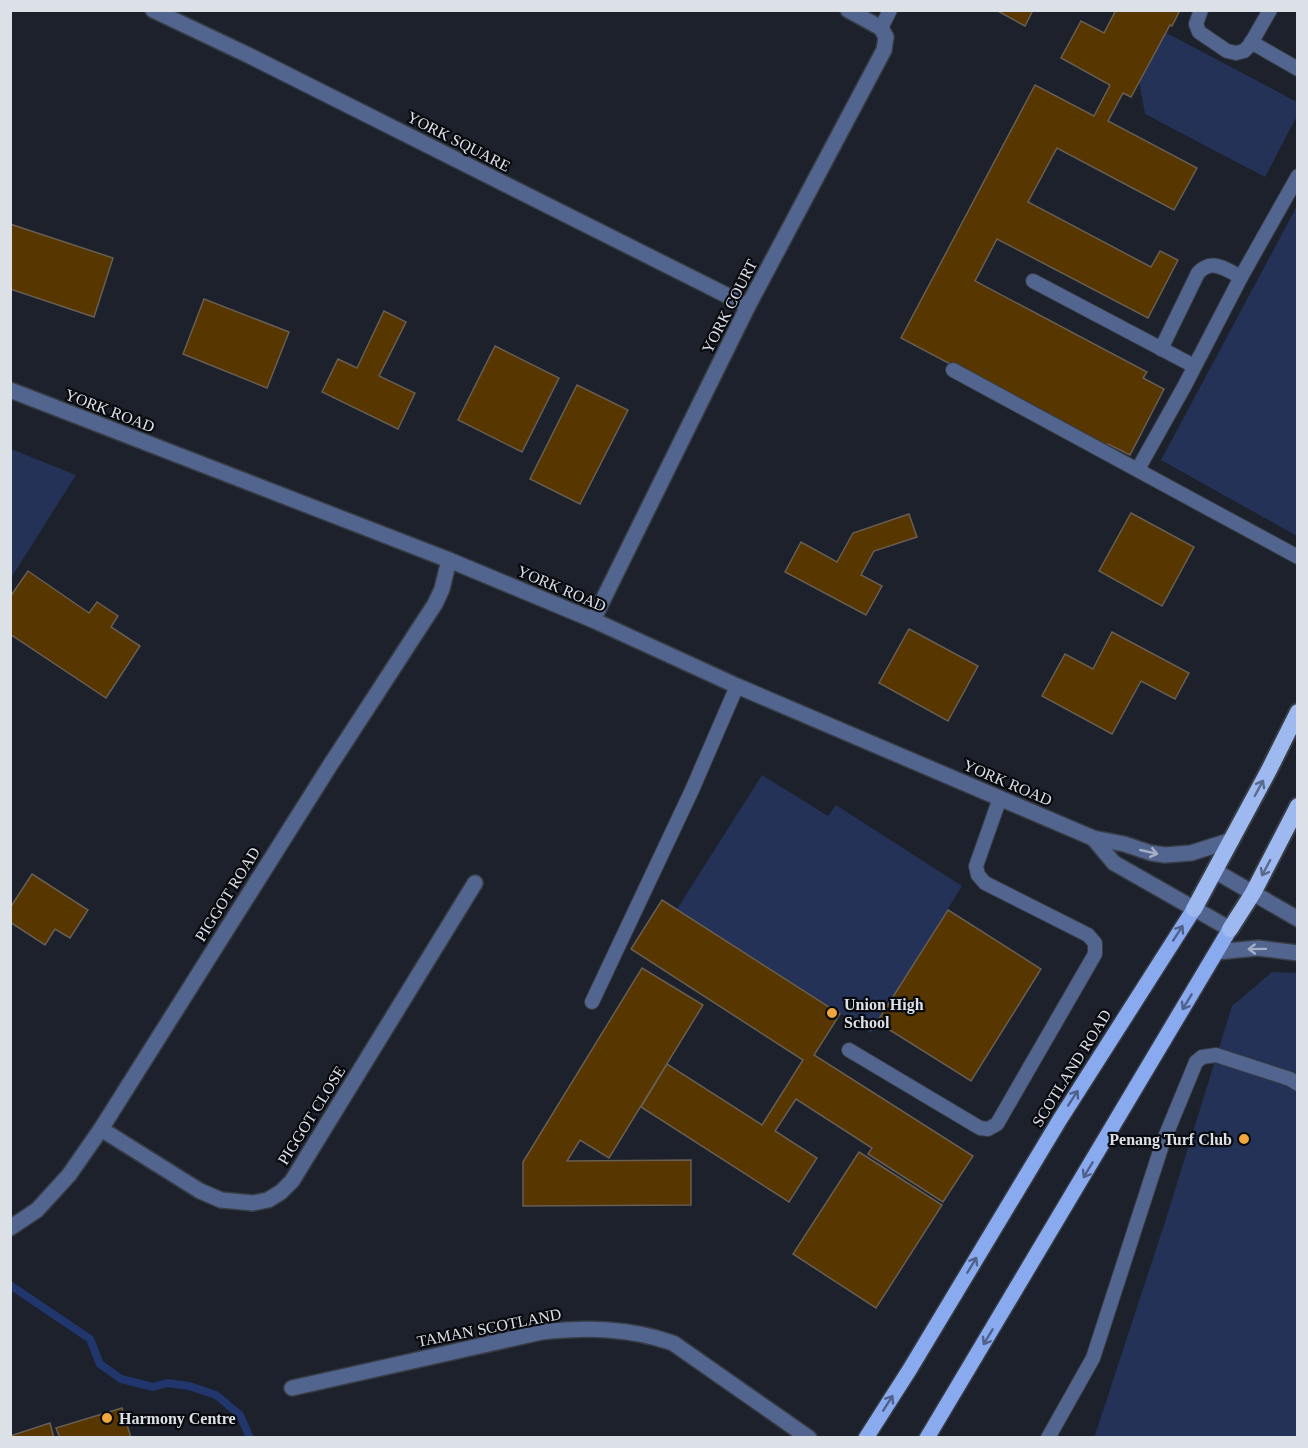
<svg xmlns="http://www.w3.org/2000/svg" width="1308" height="1448" font-family="'Times New Roman',serif">
<style>
.green{fill:#233256}
.lines{fill:none;stroke-linecap:round;stroke-linejoin:round}
.stream{stroke:#20366c;stroke-width:8}
.building{fill:#573600;stroke:#685e53;stroke-width:1.5}
.service-casing{stroke:#373c45;stroke-width:16}
.minor-casing{stroke:#373c45;stroke-width:18}
.tertiary-casing{stroke:#373c45;stroke-width:18}
.primary-casing{stroke:#373c45;stroke-width:18}
.trunk-casing{stroke:#373c45;stroke-width:20}
.service{stroke:#52658f;stroke-width:14}
.minor{stroke:#52658f;stroke-width:15}
.tertiary{stroke:#52658f;stroke-width:15}
.primary{stroke:#8aaaf0;stroke-width:15}
.trunk{stroke:#9eb8f0;stroke-width:16}
.oneway{stroke:#5a6a8b}
.oneway2{stroke:#a5afc4}
.oneway3{stroke:#50628b}
.poi-dot{fill:#efa73d;stroke:#080a0f;stroke-width:2}
.labels{text-anchor:middle;stroke-width:4.5;stroke-linejoin:round;paint-order:stroke}
.street-label{font-size:16px;fill:#dce0e7;stroke:#080a0f}
.poi-label{font-size:16px;font-weight:bold;fill:#dce0e7;stroke:#080a0f;text-anchor:start}
</style>
<rect width="100%" height="100%" fill="#1c212b"/>
<g class="green">
<path d="M 1161,30 L 1297,102 L 1297,116 L 1265,177 L 1145,114 L 1138,76 Z"/>
<path d="M 1297,206 L 1297,536 L 1161,460 Z"/>
<path d="M 11,449 L 76,475 L 11,578 Z"/>
<path d="M 762,775 L 828,816 L 836,805 L 962,886 L 871,1033 L 677,909 Z"/>
<path d="M 1272,972 L 1297,973 L 1297,1437 L 1094,1438 L 1165,1222 L 1232,1006 Z"/>
</g>
<g class="lines">
<path class="stream" d="M 10,1285 L 90,1339 L 100,1364 L 121,1379 L 153,1387 L 167,1383 L 189,1386 L 216,1395 L 240,1415 L 250,1438"/>
</g>
<g class="building">
<path d="M 996,10 L 1033,10 L 1025,26 Z"/>
<path d="M 1116,10 L 1180,10 L 1172,26 L 1170,25 L 1131,97 L 1123,93 L 1108,121 L 1197,168 L 1174,210 L 1057,148 L 1028,202 L 1151,267 L 1160,251 L 1178,260 L 1148,318 L 997,239 L 975,281 L 1147,372 L 1143,378 L 1164,389 L 1130,455 L 1108,444 L 1107,447 L 901,338 L 1035,85 L 1094,116 L 1110,85 L 1061,58 L 1081,21 L 1104,33 Z"/>
<path d="M 10,224 L 113,258 L 94,317 L 10,289 Z"/>
<path d="M 204,299 L 289,332 L 267,388 L 183,354 Z"/>
<path d="M 384,311 L 406,322 L 379,376 L 415,393 L 398,429 L 322,392 L 338,359 L 357,368 Z"/>
<path d="M 495,346 L 559,378 L 522,452 L 458,420 Z"/>
<path d="M 577,385 L 628,410 L 580,504 L 530,479 Z"/>
<path d="M 1131,513 L 1194,547 L 1162,606 L 1099,571 Z"/>
<path d="M 909,514 L 917,537 L 874,551 L 861,575 L 882,586 L 866,615 L 785,572 L 801,542 L 837,562 L 853,533 Z"/>
<path d="M 28,571 L 89,613 L 97,602 L 118,616 L 111,627 L 140,646 L 106,698 L 10,634 L 10,597 Z"/>
<path d="M 909,629 L 978,666 L 948,721 L 879,683 Z"/>
<path d="M 1112,632 L 1189,673 L 1175,699 L 1141,681 L 1112,734 L 1042,696 L 1065,654 L 1093,669 Z"/>
<path d="M 32,874 L 88,910 L 70,938 L 55,929 L 45,945 L 10,922 L 10,908 Z"/>
<path d="M 662,900 L 840,1014 L 814,1055 L 973,1156 L 943,1202 L 868,1154 L 872,1148 L 796,1099 L 775,1131 L 817,1158 L 789,1202 L 641,1107 L 667,1064 L 762,1125 L 803,1060 L 631,949 Z"/>
<path d="M 948,910 L 1041,969 L 971,1081 L 877,1022 Z"/>
<path d="M 642,968 L 703,1005 L 609,1158 L 580,1140 L 567,1161 L 691,1160 L 691,1205 L 523,1206 L 523,1162 Z"/>
<path d="M 859,1152 L 942,1205 L 876,1308 L 793,1254 Z"/>
<path d="M 122,1408 L 131,1438 L 60,1438 L 56,1428 Z"/>
<path d="M 50,1423 L 54,1438 L 10,1438 L 10,1436 Z"/>
</g>
<g class="lines">
<defs>
<g id="service">
<path d="M 1201,10 L 1196,24 L 1199,32 L 1227,51 L 1236,53 L 1244,51 L 1250,45 L 1270,10"/>
<path d="M 881,28 L 890,10"/>
<path d="M 1251,42 L 1298,69"/>
<path d="M 1033,281 L 1194,366"/>
<path d="M 1161,349 L 1198,273 C 1212,258 1225,269 1241,277"/>
<path d="M 953,370 L 1298,557"/>
<path d="M 1138,469 L 1184,387 L 1241,277 L 1298,176"/>
<path d="M 592,1002 L 692,790 L 737,686"/>
<path d="M 849,1050 L 980,1128 L 988,1129 L 997,1124 L 1095,954 L 1095,943 L 1088,935 L 985,883 L 978,875 L 976,866 L 1000,798"/>
<path d="M 1048,1438 L 1093,1358 L 1163,1142 L 1196,1062 L 1202,1057 L 1216,1055 L 1290,1079 L 1298,1084"/>
</g>
<g id="minor">
<path d="M 153,10 L 248,55 L 748,306"/>
<path d="M 593,620 L 748,306 L 884,50 L 886,37 L 881,28 L 848,10"/>
<path d="M 1215,871 L 1298,919"/>
<path d="M 1217,952 L 1258,948 L 1298,953"/>
<path d="M 101,1129 L 200,1191 L 221,1200 L 253,1203 L 268,1200 L 281,1192 L 292,1181 L 475,883"/>
<path d="M 10,1228 L 37,1210 L 69,1175 L 101,1129 L 329,767 L 435,604 L 442,589 L 449,560"/>
<path d="M 292,1388 L 542,1332 C 588,1327 629,1328 673,1343 L 809,1438"/>
</g>
<g id="tertiary">
<path d="M 10,390 L 449,560 L 593,620 L 737,686 L 1093,838 L 1124,844 L 1151,853 L 1165,855 L 1191,853 L 1232,840"/>
<path d="M 1093,838 L 1114,863 L 1230,929"/>
</g>
<g id="primary">
<path d="M 866,1438 L 910,1369 L 1059,1121 L 1194,909"/>
<path d="M 927,1438 L 1230,929"/>
</g>
<g id="trunk">
<path d="M 1194,909 L 1269,770 L 1298,712"/>
<path d="M 1230,929 L 1253,893 L 1298,806"/>
</g>
</defs>
<use href="#service" class="service-casing"/>
<use href="#minor" class="minor-casing"/>
<use href="#tertiary" class="tertiary-casing"/>
<use href="#primary" class="primary-casing"/>
<use href="#trunk" class="trunk-casing"/>
<use href="#service" class="service"/>
<use href="#minor" class="minor"/>
<use href="#tertiary" class="tertiary"/>
<use href="#primary" class="primary"/>
<use href="#trunk" class="trunk"/>
</g>
<defs><path id="oneway-shaft" d="M-6 0H5M1.5-3L5.5 0L1.5 3" fill="none" stroke-width="1.6" stroke-linecap="round" stroke-linejoin="round" transform="scale(1.5)"/></defs>
<g class="oneway">
<use href="#oneway-shaft" transform="translate(1259 788) rotate(-62)"/>
<use href="#oneway-shaft" transform="translate(1266 868) rotate(118)"/>
</g>
<g class="oneway2">
<use href="#oneway-shaft" transform="translate(1149 852) rotate(13)"/>
<use href="#oneway-shaft" transform="translate(1257 949) rotate(179)"/>
</g>
<g class="oneway3">
<use href="#oneway-shaft" transform="translate(1178 933) rotate(-57)"/>
<use href="#oneway-shaft" transform="translate(1187 1002) rotate(121)"/>
<use href="#oneway-shaft" transform="translate(1073 1098) rotate(-57)"/>
<use href="#oneway-shaft" transform="translate(1088 1170) rotate(121)"/>
<use href="#oneway-shaft" transform="translate(972 1265) rotate(-59)"/>
<use href="#oneway-shaft" transform="translate(988 1337) rotate(121)"/>
<use href="#oneway-shaft" transform="translate(888 1403) rotate(-58)"/>
</g>
<g class="poi-dot">
<circle cx="832" cy="1013" r="6"/>
<circle cx="1244" cy="1139" r="6"/>
<circle cx="107" cy="1418" r="6"/>
</g>
<g class="labels">
<g class="street-label">
<text transform="translate(459 141) rotate(27)" y="6">YORK SQUARE</text>
<text transform="translate(729 306) rotate(-63)" y="6">YORK COURT</text>
<text transform="translate(110 410) rotate(21)" y="6">YORK ROAD</text>
<text transform="translate(562 588) rotate(23)" y="6">YORK ROAD</text>
<text transform="translate(1008 782) rotate(23)" y="6">YORK ROAD</text>
<text transform="translate(227 894) rotate(-58)" y="6">PIGGOT ROAD</text>
<text transform="translate(1071 1068) rotate(-58)" y="6">SCOTLAND ROAD</text>
<text transform="translate(311 1115) rotate(-58)" y="6">PIGGOT CLOSE</text>
<text transform="translate(489 1327) rotate(-11)" y="6">TAMAN SCOTLAND</text>
</g>
<g class="poi-label">
<text x="844" y="1010">Union High<tspan x="844" dy="18">School</tspan></text>
<text x="1232" y="1145" text-anchor="end">Penang Turf Club</text>
<text x="119" y="1424">Harmony Centre</text>
</g>
</g>
<rect width="1308" height="1448" fill="none" stroke="#dce0e7" stroke-width="24"/>
</svg>
